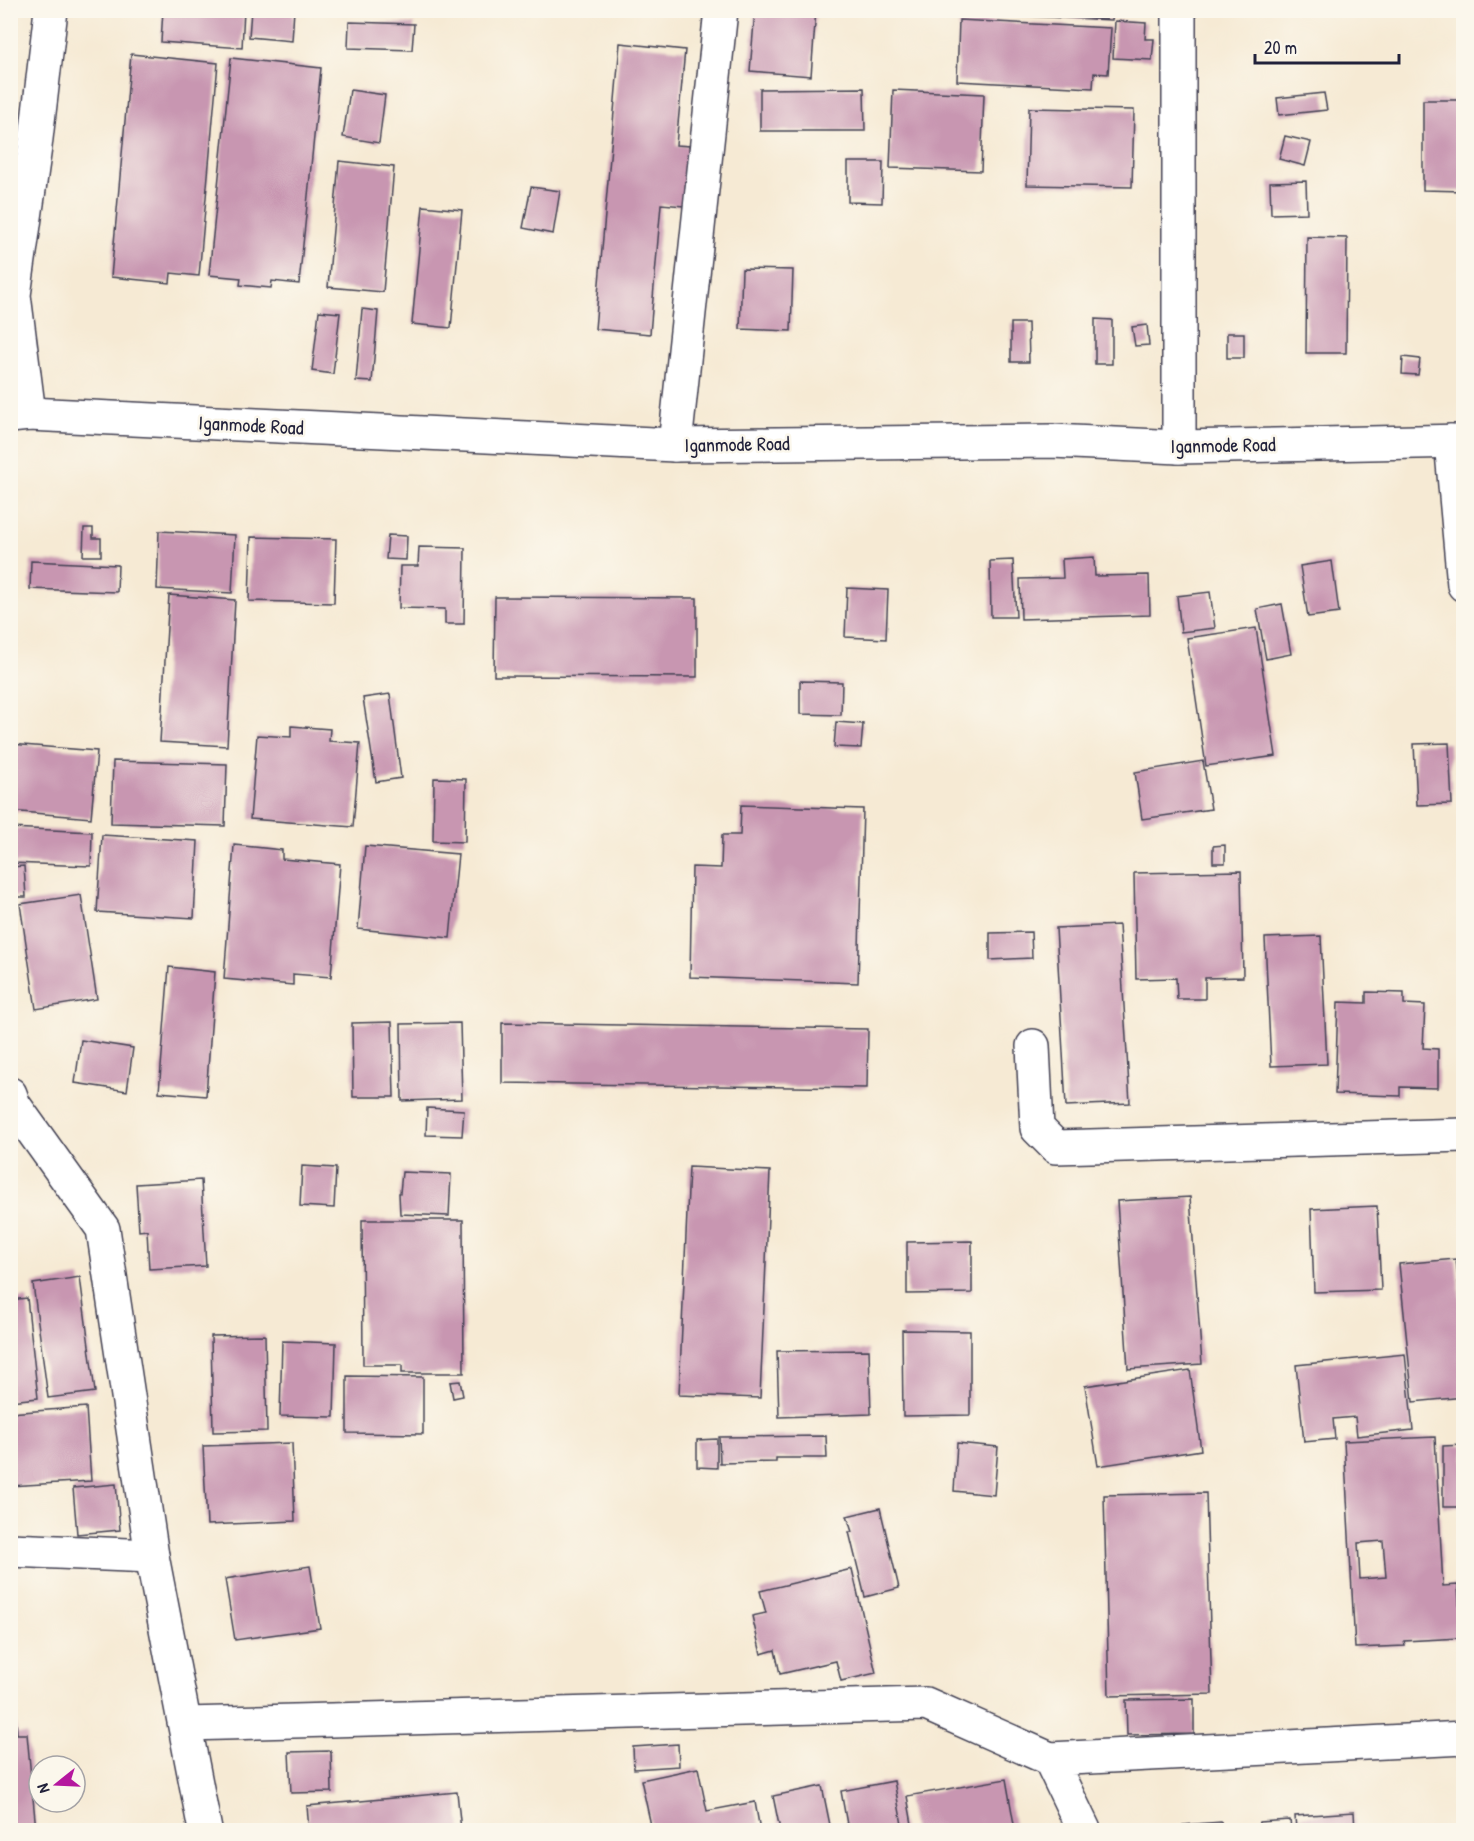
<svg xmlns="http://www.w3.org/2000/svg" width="1474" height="1841" font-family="'Patrick Hand',sans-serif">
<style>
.building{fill:#c896b1;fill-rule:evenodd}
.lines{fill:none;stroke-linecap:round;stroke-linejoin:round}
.minor-casing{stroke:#424052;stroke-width:36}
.minor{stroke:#fff;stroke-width:33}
.labels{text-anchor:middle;stroke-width:5;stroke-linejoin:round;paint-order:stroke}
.street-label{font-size:20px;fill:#22223b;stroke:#fbf7ec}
</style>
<rect width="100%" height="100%" fill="#fbf7ec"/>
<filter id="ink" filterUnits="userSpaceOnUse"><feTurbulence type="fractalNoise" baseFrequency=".0167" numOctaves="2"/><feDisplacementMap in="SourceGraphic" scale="12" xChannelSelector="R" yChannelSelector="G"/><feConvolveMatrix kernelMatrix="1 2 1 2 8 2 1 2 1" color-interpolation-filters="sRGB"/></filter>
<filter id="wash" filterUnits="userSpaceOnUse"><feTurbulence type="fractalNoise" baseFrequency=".008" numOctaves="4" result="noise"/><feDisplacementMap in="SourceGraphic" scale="24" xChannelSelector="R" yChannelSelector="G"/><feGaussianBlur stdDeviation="1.35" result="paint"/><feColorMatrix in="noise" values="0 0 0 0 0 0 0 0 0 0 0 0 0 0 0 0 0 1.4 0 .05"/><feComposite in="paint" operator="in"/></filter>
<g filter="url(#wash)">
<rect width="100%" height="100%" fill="#f6ead4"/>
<g id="blocks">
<g class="building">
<path d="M 163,10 L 244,10 L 242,48 L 161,42 Z"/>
<path d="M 251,10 L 294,10 L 292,41 L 249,37 Z"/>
<path d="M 426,10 L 469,10 L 468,18 L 425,14 Z"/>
<path d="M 755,10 L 816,10 L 811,76 L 750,71 Z"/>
<path d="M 984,10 L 1113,10 L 1112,20 L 984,14 Z"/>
<path d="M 959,20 L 1111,28 L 1108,74 L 1094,73 L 1093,88 L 957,81 Z"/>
<path d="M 1115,21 L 1146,23 L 1145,39 L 1154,39 L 1152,60 L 1113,58 Z"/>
<path d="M 349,22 L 414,24 L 412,50 L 348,48 Z"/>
<path d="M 620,43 L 685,50 L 676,145 L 690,146 L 684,206 L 661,204 L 650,334 L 595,329 Z"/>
<path d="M 131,54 L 218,63 L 199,276 L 171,273 L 170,283 L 111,277 Z"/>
<path d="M 231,58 L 321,68 L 299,284 L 272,281 L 271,288 L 240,285 L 241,278 L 209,275 Z"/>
<path d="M 864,88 L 865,131 L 760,131 L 760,89 Z"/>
<path d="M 350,90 L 385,95 L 379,143 L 343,137 Z"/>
<path d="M 893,90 L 984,94 L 981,171 L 890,168 Z"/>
<path d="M 1324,93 L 1327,110 L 1279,115 L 1277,98 Z"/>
<path d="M 1423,100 L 1464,100 L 1464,191 L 1423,190 Z"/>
<path d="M 1029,108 L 1134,110 L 1132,187 L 1027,185 Z"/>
<path d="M 1285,136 L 1311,142 L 1305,166 L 1279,159 Z"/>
<path d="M 339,161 L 394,167 L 383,292 L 328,287 Z"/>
<path d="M 848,162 L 883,162 L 882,203 L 848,202 Z"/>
<path d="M 1306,181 L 1307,213 L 1271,214 L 1270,182 Z"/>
<path d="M 531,187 L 560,191 L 553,234 L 523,228 Z"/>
<path d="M 423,206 L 462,210 L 451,328 L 412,324 Z"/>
<path d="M 1307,237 L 1347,238 L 1346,353 L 1306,353 Z"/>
<path d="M 742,269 L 793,270 L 791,331 L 740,329 Z"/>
<path d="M 362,309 L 378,311 L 372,382 L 356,381 Z"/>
<path d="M 319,311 L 340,313 L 333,374 L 312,371 Z"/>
<path d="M 1095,319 L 1112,320 L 1112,364 L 1095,364 Z"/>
<path d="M 1011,323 L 1028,323 L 1029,362 L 1011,362 Z"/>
<path d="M 1147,325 L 1149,345 L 1135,346 L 1132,327 Z"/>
<rect x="1227" y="333" width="17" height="25"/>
<path d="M 1403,357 L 1420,359 L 1418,375 L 1402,374 Z"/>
<path d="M 84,528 L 93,528 L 93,538 L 101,538 L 101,556 L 83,556 Z"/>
<path d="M 159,531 L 235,535 L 232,593 L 157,589 Z"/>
<path d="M 388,535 L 407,536 L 406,560 L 386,559 Z"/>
<path d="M 251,537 L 336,539 L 334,603 L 249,601 Z"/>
<path d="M 419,547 L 465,548 L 464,624 L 445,624 L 445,609 L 399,608 L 400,566 L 418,566 Z"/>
<path d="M 1094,557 L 1095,576 L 1149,575 L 1150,615 L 1021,619 L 1020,579 L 1063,578 L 1062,559 Z"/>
<path d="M 1013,560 L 1016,617 L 991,617 L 990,561 Z"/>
<path d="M 31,561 L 118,565 L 117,592 L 30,589 Z"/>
<path d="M 1332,561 L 1339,613 L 1308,617 L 1300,566 Z"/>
<path d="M 847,588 L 888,590 L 886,639 L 845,637 Z"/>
<path d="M 1210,592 L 1215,628 L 1181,632 L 1177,596 Z"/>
<path d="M 169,595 L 235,600 L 227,746 L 160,742 Z"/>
<path d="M 495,597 L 697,598 L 697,677 L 494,676 Z"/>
<path d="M 1282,604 L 1291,654 L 1266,659 L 1257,609 Z"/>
<path d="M 1256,628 L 1276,756 L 1206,766 L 1187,638 Z"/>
<path d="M 800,681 L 842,682 L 841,715 L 800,714 Z"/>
<path d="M 390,694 L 401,778 L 376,782 L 363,698 Z"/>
<path d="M 836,722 L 863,724 L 861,748 L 834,747 Z"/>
<path d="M 291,726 L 330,729 L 329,741 L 360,743 L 353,827 L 250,819 L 257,735 L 291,737 Z"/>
<path d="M 1449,743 L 1452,804 L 1417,805 L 1414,744 Z"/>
<path d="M 10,744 L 97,751 L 91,818 L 10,811 Z"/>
<path d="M 113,761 L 227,764 L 225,826 L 111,823 Z"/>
<path d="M 1203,761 L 1211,809 L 1142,819 L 1135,772 Z"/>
<path d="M 434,778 L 466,779 L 465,842 L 433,841 Z"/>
<path d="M 741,805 L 863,809 L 858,983 L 690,977 L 692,867 L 721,868 L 722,835 L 740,835 Z"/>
<path d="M 10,828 L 92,832 L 91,866 L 10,863 Z"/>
<path d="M 102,835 L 198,841 L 194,918 L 97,912 Z"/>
<path d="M 234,845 L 282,850 L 282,859 L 340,864 L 331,977 L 293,974 L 293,985 L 224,979 Z"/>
<path d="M 1225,845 L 1225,863 L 1213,863 L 1213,846 Z"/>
<path d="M 365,846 L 458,854 L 450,938 L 358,929 Z"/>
<path d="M 24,866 L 26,897 L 10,897 L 10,867 Z"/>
<path d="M 1241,871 L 1243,977 L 1205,978 L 1205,999 L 1177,999 L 1176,978 L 1136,979 L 1134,873 Z"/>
<path d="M 81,895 L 97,999 L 36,1009 L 20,904 Z"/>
<path d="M 1119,925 L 1130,1103 L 1066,1106 L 1056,928 Z"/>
<path d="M 1031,932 L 1032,958 L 990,960 L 990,933 Z"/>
<path d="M 1321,936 L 1327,1064 L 1271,1066 L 1265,938 Z"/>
<path d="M 169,967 L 215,972 L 206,1096 L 159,1092 Z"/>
<path d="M 1366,992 L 1404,993 L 1404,1004 L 1425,1005 L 1423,1048 L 1438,1049 L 1438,1088 L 1400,1087 L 1400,1096 L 1335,1094 L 1338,1002 L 1366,1003 Z"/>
<path d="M 392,1022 L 394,1097 L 353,1097 L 352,1023 Z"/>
<path d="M 460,1023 L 462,1099 L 402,1101 L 401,1024 Z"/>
<path d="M 502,1023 L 868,1029 L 867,1088 L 502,1083 Z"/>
<path d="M 81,1040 L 133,1048 L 127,1091 L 75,1083 Z"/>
<path d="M 427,1108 L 464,1110 L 462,1136 L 426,1135 Z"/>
<path d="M 302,1166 L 336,1168 L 334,1208 L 300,1206 Z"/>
<path d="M 689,1167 L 770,1171 L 760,1398 L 679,1395 Z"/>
<path d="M 402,1172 L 451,1174 L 449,1216 L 400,1214 L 399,1193 L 400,1193 Z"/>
<path d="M 201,1180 L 206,1266 L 149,1269 L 147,1230 L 139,1231 L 136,1184 Z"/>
<path d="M 1190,1197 L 1202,1364 L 1128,1369 L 1117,1201 Z"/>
<path d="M 1377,1206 L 1381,1290 L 1314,1292 L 1311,1209 Z"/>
<path d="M 362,1220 L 463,1220 L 464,1373 L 402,1373 L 402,1365 L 363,1365 Z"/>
<path d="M 972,1241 L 972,1293 L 907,1294 L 907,1242 Z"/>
<path d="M 1456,1259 L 1464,1334 L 1464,1397 L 1413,1402 L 1399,1264 Z"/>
<path d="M 80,1277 L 95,1392 L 48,1398 L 33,1284 Z"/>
<path d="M 27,1298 L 38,1398 L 10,1401 L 10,1300 Z"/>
<path d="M 902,1330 L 970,1331 L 970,1415 L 903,1416 Z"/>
<path d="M 265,1335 L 267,1431 L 213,1432 L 211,1336 Z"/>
<path d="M 282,1341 L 336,1343 L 334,1417 L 280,1416 Z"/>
<path d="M 869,1350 L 871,1414 L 779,1417 L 777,1351 Z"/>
<path d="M 1405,1354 L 1413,1430 L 1357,1436 L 1355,1417 L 1333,1419 L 1335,1439 L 1304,1442 L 1296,1365 Z"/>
<path d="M 1190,1370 L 1201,1450 L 1098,1466 L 1085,1386 Z"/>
<path d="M 347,1376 L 423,1377 L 423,1434 L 347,1433 Z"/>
<path d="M 460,1381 L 463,1396 L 453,1398 L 450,1382 Z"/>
<path d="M 86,1407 L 91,1481 L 10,1486 L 10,1413 Z"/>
<path d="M 826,1436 L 827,1458 L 776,1458 L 776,1462 L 720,1463 L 719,1437 Z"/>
<path d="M 1435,1437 L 1443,1586 L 1458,1585 L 1461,1638 L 1404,1641 L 1405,1646 L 1355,1648 L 1344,1441 ZM 1383,1541 L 1386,1577 L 1360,1579 L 1358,1543 Z"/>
<path d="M 717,1439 L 717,1468 L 697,1467 L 697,1440 Z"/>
<path d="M 292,1443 L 295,1521 L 207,1525 L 203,1446 Z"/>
<path d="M 957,1443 L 998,1447 L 994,1495 L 954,1491 Z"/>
<path d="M 1464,1445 L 1464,1507 L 1443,1507 L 1443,1446 Z"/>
<path d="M 116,1484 L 120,1530 L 77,1534 L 73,1488 Z"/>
<path d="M 1206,1493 L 1212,1694 L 1109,1696 L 1104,1495 Z"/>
<path d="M 880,1508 L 899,1588 L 865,1597 L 849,1532 L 852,1532 L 847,1516 Z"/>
<path d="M 310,1566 L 320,1628 L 235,1640 L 225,1579 Z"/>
<path d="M 852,1569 L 876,1673 L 841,1681 L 836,1661 L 780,1674 L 775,1650 L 761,1654 L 752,1616 L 766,1613 L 760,1591 Z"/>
<path d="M 10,1694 L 14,1694 L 17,1734 L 27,1734 L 36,1830 L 10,1830 Z"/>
<path d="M 1194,1699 L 1194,1734 L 1127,1735 L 1126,1700 Z"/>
<path d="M 678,1744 L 679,1766 L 634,1769 L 633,1747 Z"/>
<path d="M 331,1751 L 332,1792 L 291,1793 L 289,1752 Z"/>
<path d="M 698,1768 L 707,1811 L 755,1802 L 760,1830 L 652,1830 L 641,1780 Z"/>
<path d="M 1006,1779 L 1015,1830 L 913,1830 L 907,1796 Z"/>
<path d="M 894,1781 L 903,1830 L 848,1830 L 841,1791 Z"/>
<path d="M 822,1786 L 831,1830 L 780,1830 L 773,1796 Z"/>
<path d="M 457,1792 L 461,1830 L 309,1830 L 307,1806 Z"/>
<path d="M 1354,1812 L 1355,1830 L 1296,1830 L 1295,1816 Z"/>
<path d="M 1290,1820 L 1291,1830 L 1222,1830 L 1222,1829 L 1258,1826 L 1259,1822 Z"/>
<path d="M 1221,1822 L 1222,1830 L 1183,1830 L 1183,1825 Z"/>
</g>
</g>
</g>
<g filter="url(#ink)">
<use href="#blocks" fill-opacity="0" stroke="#424052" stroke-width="1.5"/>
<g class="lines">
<defs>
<g id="minor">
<path d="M 1179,10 L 1179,447"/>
<path d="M 29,414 L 14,295 L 35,147 L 51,10"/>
<path d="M 10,416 L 29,414 L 675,445 L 1052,441 L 1179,447 L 1464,441"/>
<path d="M 1451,441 L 1464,585"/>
<path d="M 675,445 L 721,10"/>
<path d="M 1033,1046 L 1037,1128 L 1056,1147 L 1464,1135"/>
<path d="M 10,1094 L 14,1105 L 103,1229 L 152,1556 L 205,1830"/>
<path d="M 10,1550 L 152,1556"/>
<path d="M 186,1724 L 926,1704 L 1050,1759"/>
<path d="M 1084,1830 L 1050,1759 L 1464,1738"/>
</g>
</defs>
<use href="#minor" class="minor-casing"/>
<use href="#minor" class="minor"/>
</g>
</g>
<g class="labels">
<g class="street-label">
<text transform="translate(251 425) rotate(3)" y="7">Iganmode Road</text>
<text transform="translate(737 444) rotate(-1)" y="7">Iganmode Road</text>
<text transform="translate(1223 445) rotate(-1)" y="7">Iganmode Road</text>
</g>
</g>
<rect width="1474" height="1841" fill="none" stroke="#fbf7ec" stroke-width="36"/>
<g transform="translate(57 1784) rotate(252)"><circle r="28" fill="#fbf7ec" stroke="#a4a2a5" stroke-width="1.5"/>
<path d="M0-4.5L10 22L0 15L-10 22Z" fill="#b5179e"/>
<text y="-9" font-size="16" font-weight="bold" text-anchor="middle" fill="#22223b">N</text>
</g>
<path d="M1255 54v9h144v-9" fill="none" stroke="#22223b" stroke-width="3"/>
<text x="1264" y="54" font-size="18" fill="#22223b" stroke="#fbf7ec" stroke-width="4.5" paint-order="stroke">20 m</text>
</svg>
